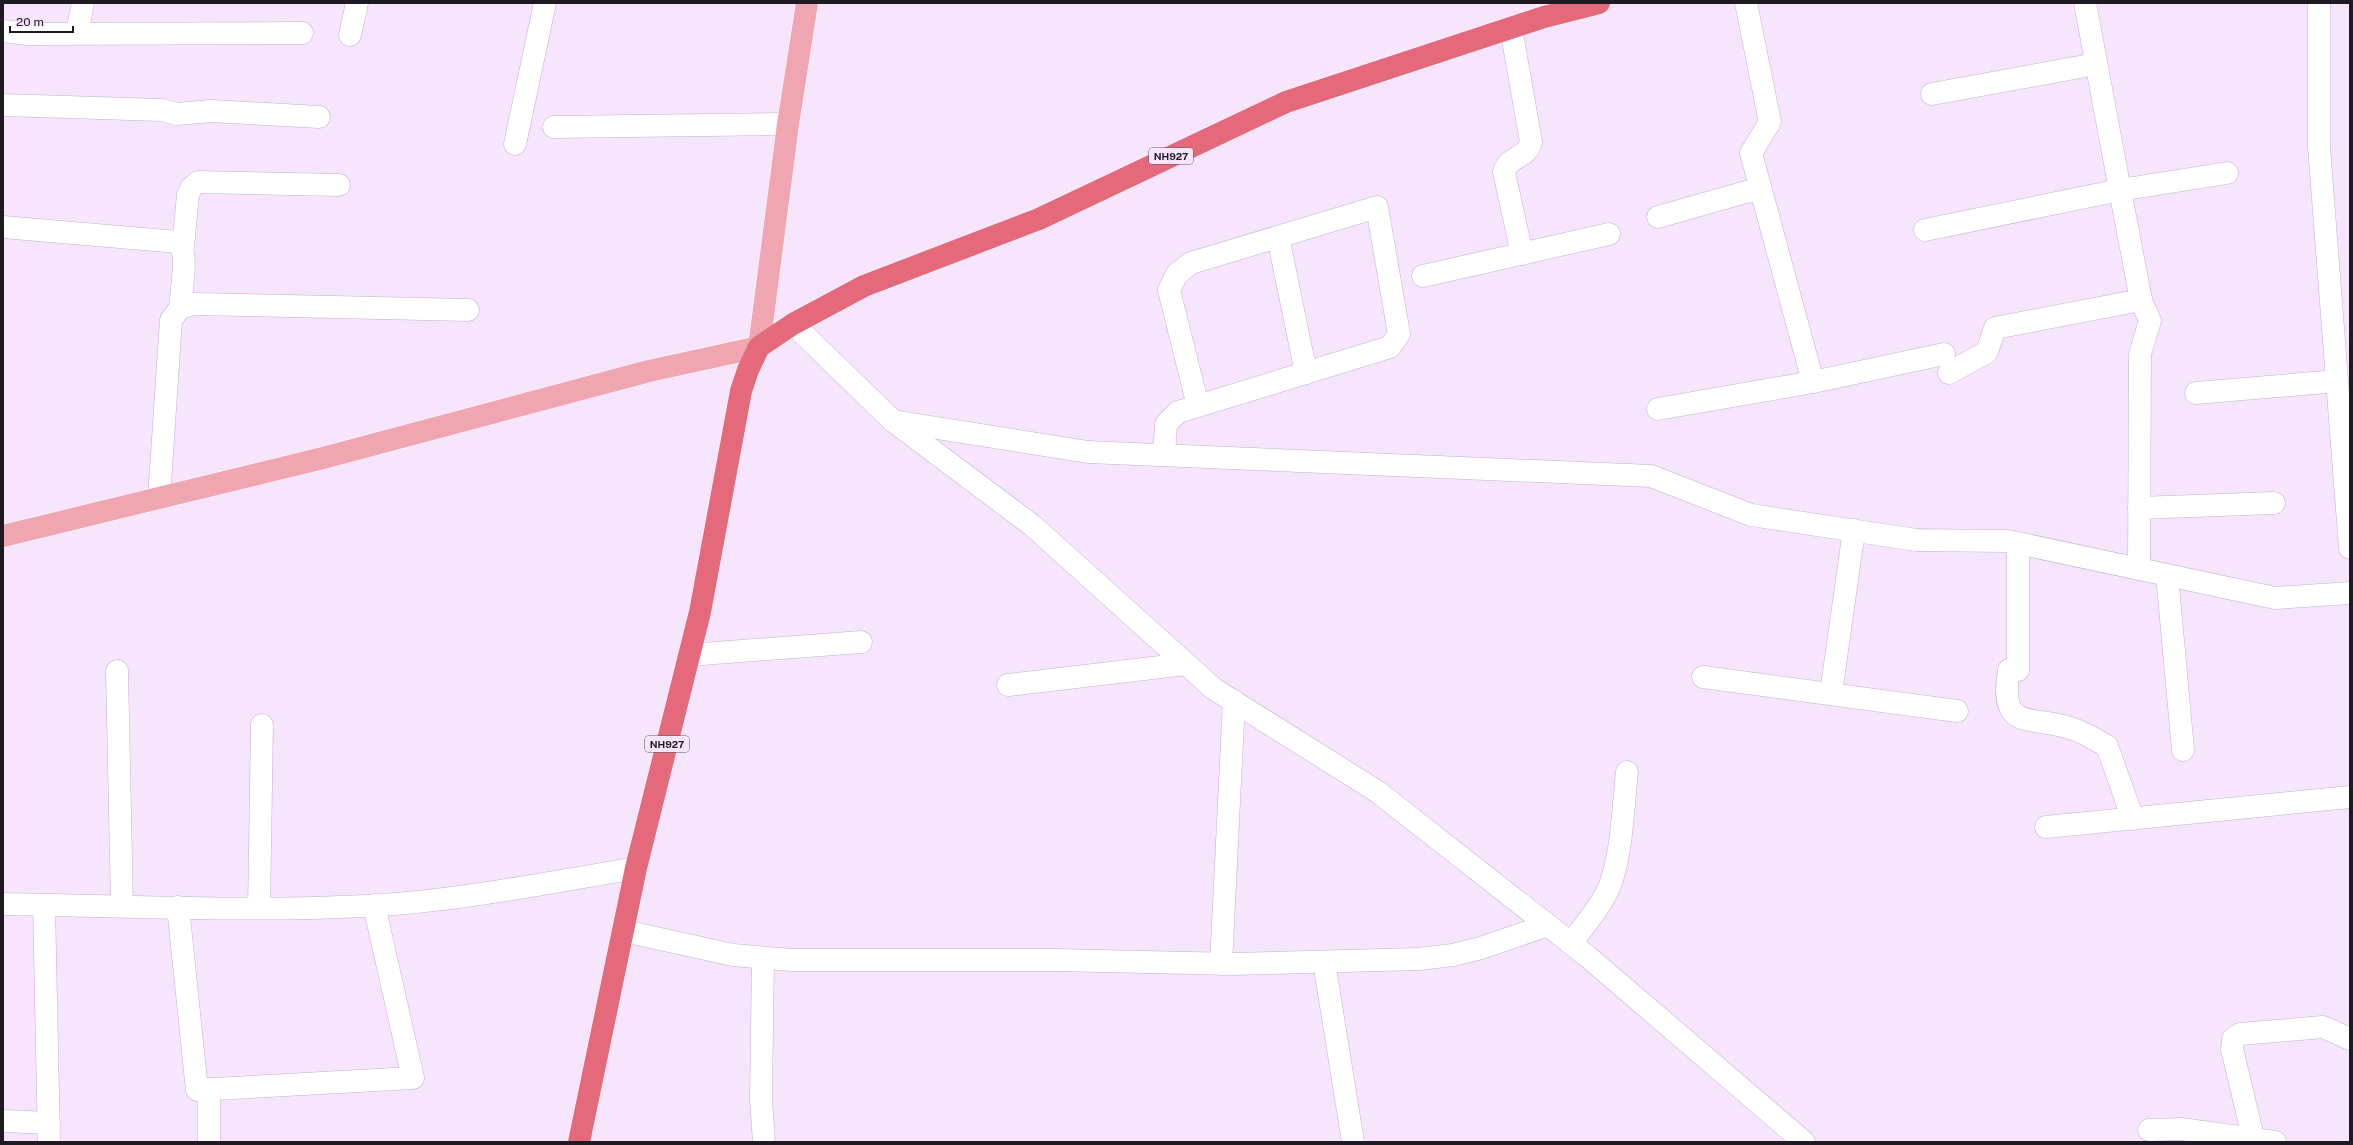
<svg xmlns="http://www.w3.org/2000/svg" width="2353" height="1145" font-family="'Public Sans',sans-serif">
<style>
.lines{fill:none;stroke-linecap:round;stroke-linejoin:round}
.minor-casing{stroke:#c1b2c8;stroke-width:23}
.major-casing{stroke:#fff;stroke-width:23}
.highway-casing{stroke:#fff;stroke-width:23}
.minor{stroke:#fff;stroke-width:22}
.major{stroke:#efa6b0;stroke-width:22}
.highway{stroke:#e46a7b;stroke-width:22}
.labels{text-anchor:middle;stroke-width:4;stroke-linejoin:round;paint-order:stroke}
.shield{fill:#f6e5fd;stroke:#605663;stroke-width:1}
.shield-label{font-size:10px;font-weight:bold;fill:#1f1921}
</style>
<rect width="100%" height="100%" fill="#f6e5fd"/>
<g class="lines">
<defs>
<g id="minor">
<path d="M 1746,3 L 1770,122 L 1751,153 L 1813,382 L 1944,354"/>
<path d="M 2319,3 L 2319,147 L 2350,548"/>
<path d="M 1511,28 L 1531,142 C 1528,158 1508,156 1504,172 L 1522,254"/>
<path d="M 3,31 L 28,34 L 302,33"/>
<path d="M 77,33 L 83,3"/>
<path d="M 350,35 L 357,3"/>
<path d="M 1932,94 L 2096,64"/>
<path d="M 3,105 L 162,110 L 177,114 L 211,111 L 319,117"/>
<path d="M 554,127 L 788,124"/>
<path d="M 515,144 L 545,3"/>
<path d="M 1658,217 L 1760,188"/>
<path d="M 3,227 L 178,242 C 189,252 181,292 180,308"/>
<path d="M 1925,230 L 2120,190 L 2085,3"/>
<path d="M 1278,237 L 1306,373"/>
<path d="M 183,246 L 188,195 L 191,188 L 198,182 L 339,185"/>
<path d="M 1423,276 L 1609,234"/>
<path d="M 793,324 L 893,421 L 1033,526 L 1214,689 L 1378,792 L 1587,956 L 1804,1142"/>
<path d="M 1949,373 L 1987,352 L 1995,328 L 2141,300 L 2120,190 L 2227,173"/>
<path d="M 2196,393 L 2337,381"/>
<path d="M 1658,409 L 1813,382"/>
<path d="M 893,421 L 1088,452 L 1651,476 L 1751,515 L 1916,540 L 2008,541 L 2275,598 L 2350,593"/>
<path d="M 1164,455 L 1166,424 L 1178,412 L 1198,406 L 1390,347 L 1399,334 L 1377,207 L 1191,263 L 1177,274 L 1169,290 L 1198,406"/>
<path d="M 159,498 L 171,320 L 180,308 L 194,304 L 468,310"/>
<path d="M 2139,508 L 2274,503"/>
<path d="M 2139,569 L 2140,354 L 2150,321 L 2141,300"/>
<path d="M 2167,575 L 2183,750"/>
<path d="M 689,655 L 861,642"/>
<path d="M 2009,670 C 1998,734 2032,714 2073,729 C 2085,733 2096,740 2107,746 L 2133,819"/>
<path d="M 2018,670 L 2018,545"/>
<path d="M 117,671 L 122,906"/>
<path d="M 1703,677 L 1957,711"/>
<path d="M 1008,685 L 1186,664"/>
<path d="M 1831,693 L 1854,530"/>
<path d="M 2046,827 L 2350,797"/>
<path d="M 3,904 C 124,906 246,912 367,906 C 457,901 547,883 636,868"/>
<path d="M 44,905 L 49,1142"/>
<path d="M 178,907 L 197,1090 L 413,1078 L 374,905"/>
<path d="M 259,908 L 262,725"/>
<path d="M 624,931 L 733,955 L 792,960 L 1057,960 L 1234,964 L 1419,959 L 1453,955 L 1481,948 L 1548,925"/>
<path d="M 1571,943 C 1584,926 1599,909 1608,890 C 1622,858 1623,807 1627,772"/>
<path d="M 763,958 L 761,1099 L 764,1142"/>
<path d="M 1324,962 L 1353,1142"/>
<path d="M 1221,964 L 1234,701"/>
<path d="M 3,1121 L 49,1123"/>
<path d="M 2149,1130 L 2181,1129 L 2275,1142"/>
<path d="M 2253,1137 L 2232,1049 L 2233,1039 L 2240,1034 L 2323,1027 L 2350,1039"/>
<path d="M 209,1142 L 209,1089"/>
</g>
<path id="major" d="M 3,536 L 323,458 L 649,371 L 759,347 L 788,124 L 807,3"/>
<path id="highway" d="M 579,1142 L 636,868 L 700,612 L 741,391 L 748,370 L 759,347 L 793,324 L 864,286 L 1039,219 L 1286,102 L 1544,17 L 1599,3"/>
</defs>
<use href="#minor" class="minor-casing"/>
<use href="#major" class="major-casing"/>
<use href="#highway" class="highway-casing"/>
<use href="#minor" class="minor"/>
<use href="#major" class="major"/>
<use href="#highway" class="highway"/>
</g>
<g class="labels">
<g class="shield">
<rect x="1149" y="148" width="44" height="16" rx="3"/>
<rect x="645" y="736" width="44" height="16" rx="3"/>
</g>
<g class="shield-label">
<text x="1171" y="160">NH927</text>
<text x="667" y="748">NH927</text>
</g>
</g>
<rect width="2353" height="1145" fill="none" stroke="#1f1921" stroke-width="8"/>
<path d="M10 26v6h63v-6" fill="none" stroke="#1f1921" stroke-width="2"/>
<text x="16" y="26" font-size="12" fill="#1f1921" stroke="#f6e5fd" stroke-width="3" paint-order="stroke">20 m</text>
</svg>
